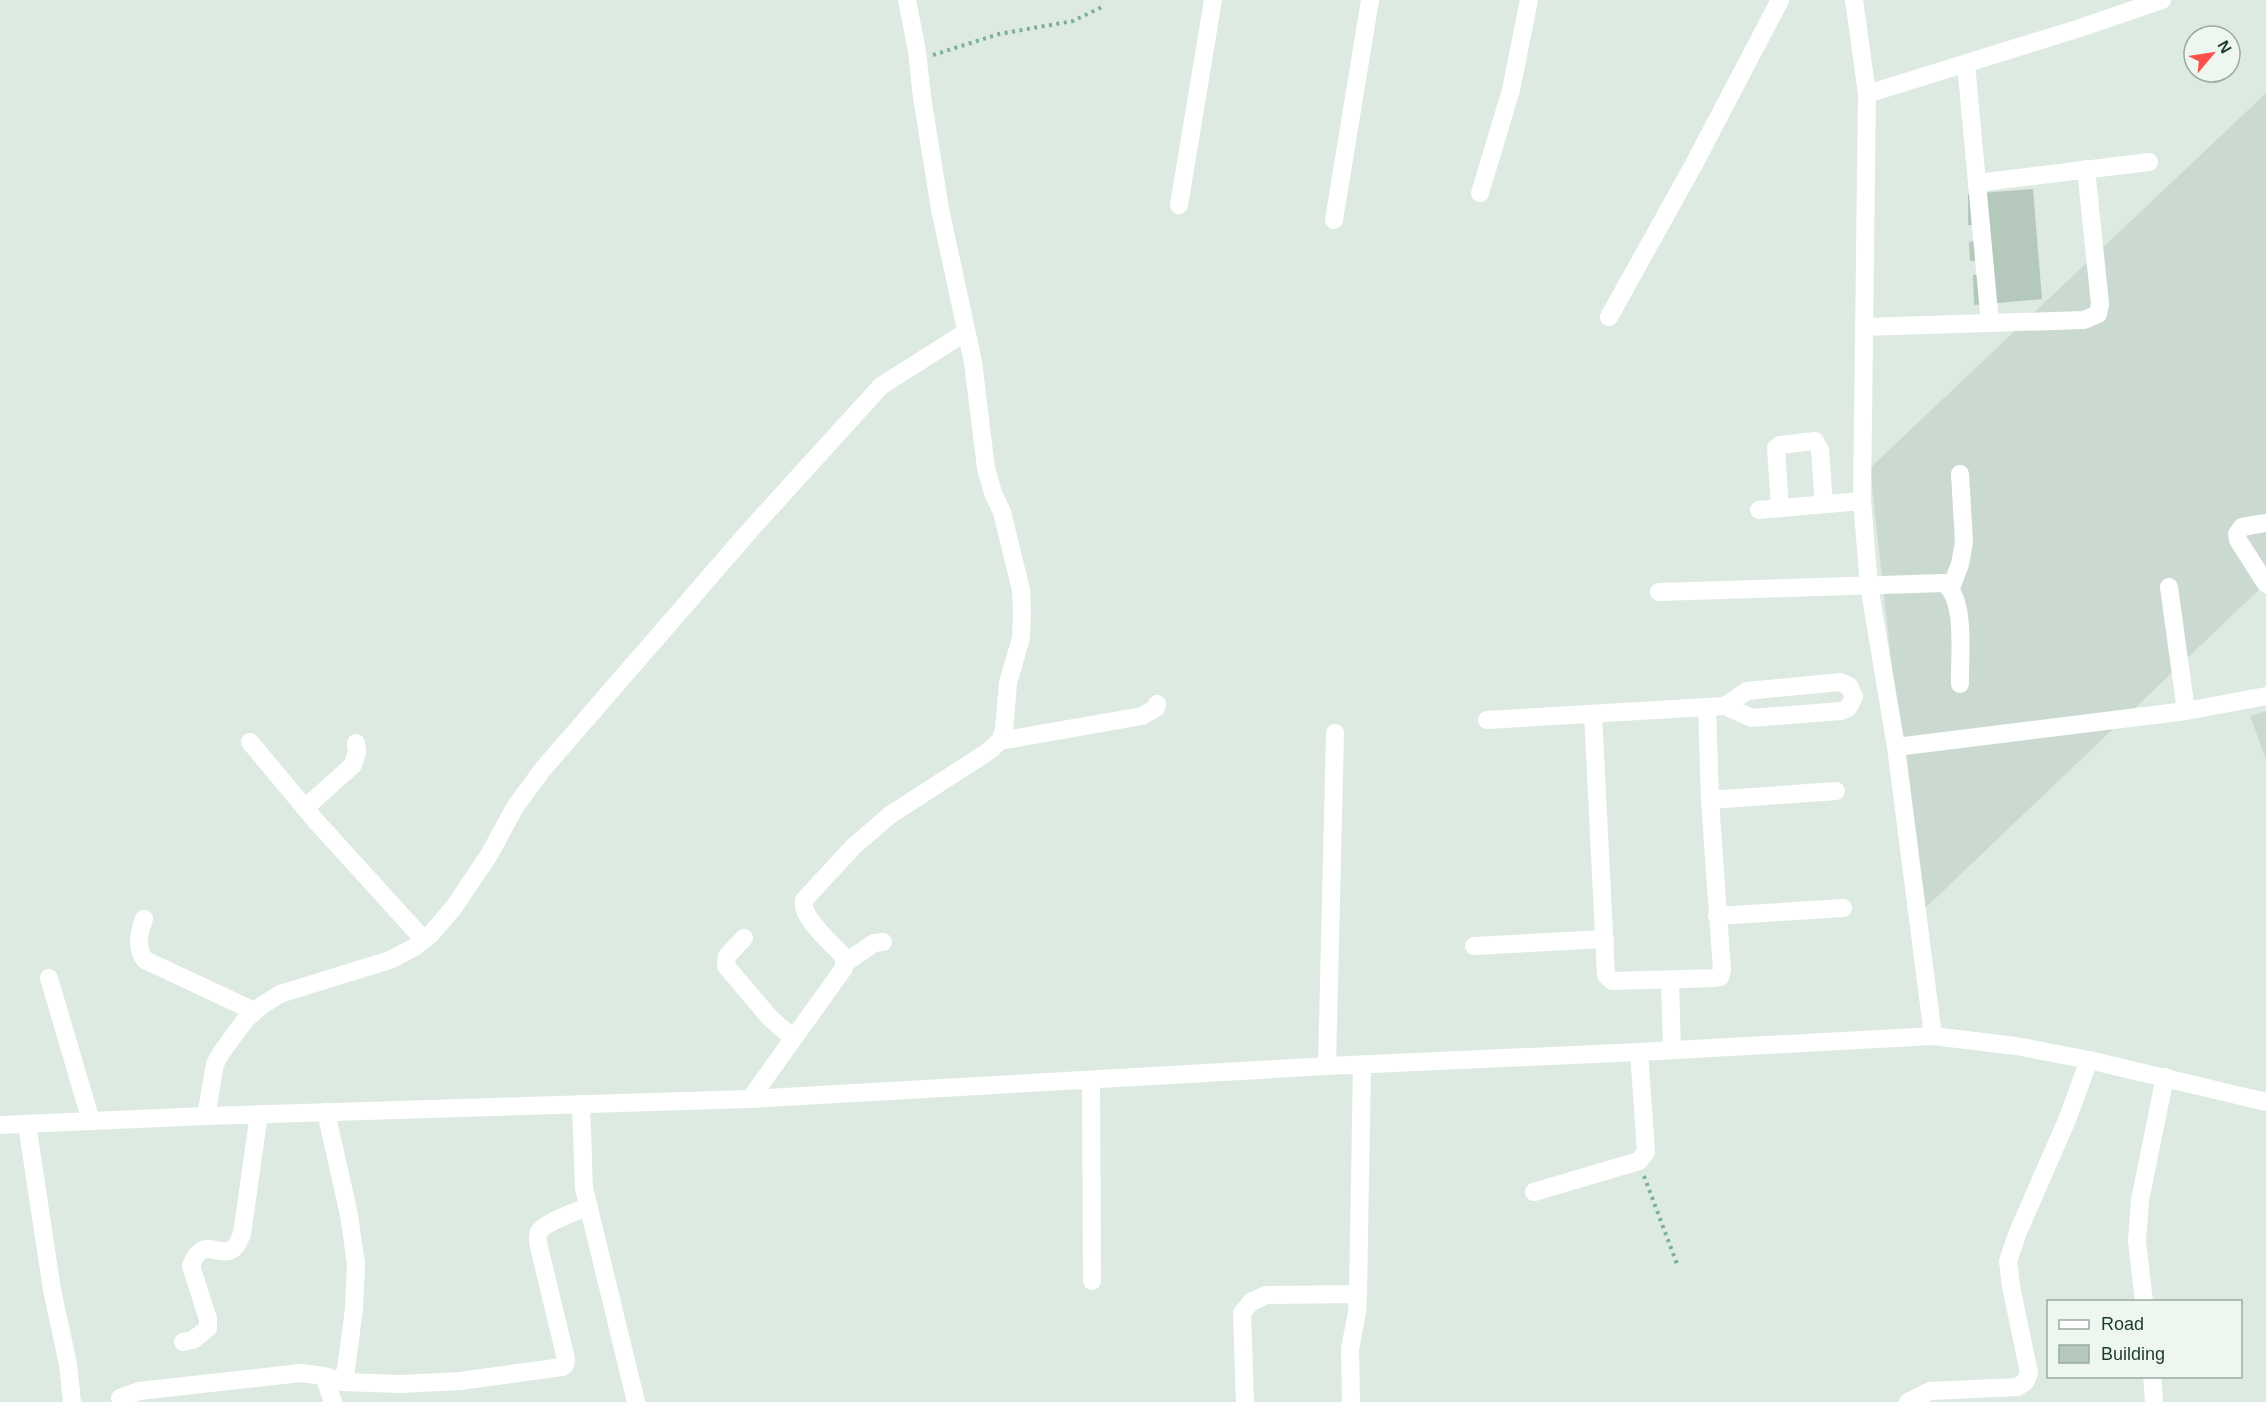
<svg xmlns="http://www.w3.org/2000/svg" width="2266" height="1402" font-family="Arial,sans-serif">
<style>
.built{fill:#cbdad0}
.building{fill:#b5c8bc}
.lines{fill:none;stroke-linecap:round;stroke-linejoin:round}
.path{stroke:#7bb094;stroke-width:4;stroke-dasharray:3 4.5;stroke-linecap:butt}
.minor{stroke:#fff;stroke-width:18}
</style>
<rect width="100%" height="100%" fill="#ddeae1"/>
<g class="built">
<path d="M 2266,93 L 2266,583 L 1919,914 L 1870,468 Z"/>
<path d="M 2266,711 L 2266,759 L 2250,716 Z"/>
</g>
<path class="building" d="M 2033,189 L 2042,299 L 1974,305 L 1973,275 L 1985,274 L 1985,260 L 1970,261 L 1969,242 L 1982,240 L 1981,225 L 1968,225 L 1968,194 Z"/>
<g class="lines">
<g class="path">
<path d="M 933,55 L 999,34 L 1073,21 L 1104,6"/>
<path d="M 1644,1176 L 1677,1264"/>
</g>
<g class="minor">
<path d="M 1854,0 L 1867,94 L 1862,501 L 1869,585 L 1896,747 L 1933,1036"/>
<path d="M 1966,64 L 1990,323"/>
<path d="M 1867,94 L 2080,28 L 2162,0"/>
<path d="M 1977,183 L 2149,162"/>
<path d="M 1480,193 L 1511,90 L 1529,0"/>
<path d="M 1179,205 L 1213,0"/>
<path d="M 1334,220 L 1370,0"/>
<path d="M 1609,317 L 1693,166 L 1780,0"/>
<path d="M 1864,327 L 2084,320 L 2098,314 L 2100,304 L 2086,169"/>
<path d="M 1780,508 L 1776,448 L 1780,445 L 1815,441 L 1820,450 L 1824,504"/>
<path d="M 1759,510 L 1862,501"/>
<path d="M 2266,523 L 2242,527 L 2237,534 L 2238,540 L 2266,584"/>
<path d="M 2169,587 L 2186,711"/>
<path d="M 1951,588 L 1960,564 L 1964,542 L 1960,474"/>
<path d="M 1659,592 L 1944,583 C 1967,600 1959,658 1960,684"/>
<path d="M 1593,714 L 1606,975 L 1612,981 L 1715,978 L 1720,977 L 1722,971 L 1710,800 L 1707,707"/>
<path d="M 1487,720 L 1725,706 L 1752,718 L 1841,711 L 1848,708 L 1854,697 L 1849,686 L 1840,682 L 1747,691 L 1725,706"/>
<path d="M 1000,741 L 1142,716 L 1156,708 L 1157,704"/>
<path d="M 250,742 L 315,820 L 424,940"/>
<path d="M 1896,747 L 2186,711 L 2266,696"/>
<path d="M 1710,800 L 1836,791"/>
<path d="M 305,808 L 353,765 L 357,752 L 356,743"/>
<path d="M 1717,916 L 1843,908"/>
<path d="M 144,919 C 139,932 135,948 145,960 L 254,1011"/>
<path d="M 744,938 L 727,956 L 726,966 L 770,1018 L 793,1038"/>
<path d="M 1474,946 L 1605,939"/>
<path d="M 845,963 L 874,943 L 883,942"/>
<path d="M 49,978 L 91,1121"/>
<path d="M 1670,980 L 1672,1050"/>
<path d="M 1327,1066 L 1335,733"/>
<path d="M 1091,1080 L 1092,1281"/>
<path d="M 750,1099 L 844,968 L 844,957 C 833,944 800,918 804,900 L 854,846 L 890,815 L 989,751 L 1000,741 L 1004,730 L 1008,683 L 1021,638 L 1022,614 L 1021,590 L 1002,512 L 993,493 L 986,468 L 973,362 L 940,209 L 922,97 L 917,51 L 907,0"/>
<path d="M 581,1104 L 584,1188 L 636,1402"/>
<path d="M 326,1112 L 349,1215 L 356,1264 L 354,1309 L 346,1369 L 342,1382"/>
<path d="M 206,1116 L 215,1064 L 221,1053 L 246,1019 L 261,1006 L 280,994 L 390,960 L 415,947 L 431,934 L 454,907 L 489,855 L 515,807 L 543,769 L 752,528 L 881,386 L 966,332"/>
<path d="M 27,1124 L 52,1290 L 68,1364 L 72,1402"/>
<path d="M 0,1125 L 206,1116 L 750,1099 L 1327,1066 L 1639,1052 L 1933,1036 L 2016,1046 L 2089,1060 L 2266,1102"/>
<path d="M 1534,1192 L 1639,1161 L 1646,1152 L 1639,1052"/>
<path d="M 1358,1294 L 1362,1065"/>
<path d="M 2144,1302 L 2137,1241 L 2140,1200 L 2165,1077"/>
<path d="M 183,1342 L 193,1340 L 208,1328 L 208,1319 L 191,1266 C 203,1232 221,1262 235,1247 C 238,1244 240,1238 242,1234 L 259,1114"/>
<path d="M 324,1376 L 333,1402"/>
<path d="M 2152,1376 L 2154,1402"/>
<path d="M 120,1398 L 139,1391 L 301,1373 L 324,1376 L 342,1382 L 400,1384 L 460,1381 L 562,1367 L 565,1365 L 566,1359 L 539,1247 C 538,1242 537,1236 539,1232 C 545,1222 578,1211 589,1206"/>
<path d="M 1245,1402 L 1242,1313 L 1251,1302 L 1266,1295 L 1358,1294 L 1357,1312 L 1350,1349 L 1351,1402"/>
<path d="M 1908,1402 L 1930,1391 L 2017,1387 L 2025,1382 L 2029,1373 L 2011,1286 L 2008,1261 L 2018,1232 L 2067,1120 L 2089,1060"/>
</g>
</g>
<rect x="2047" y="1300" width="195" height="78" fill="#edf7f0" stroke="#9aaba2" stroke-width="1.5"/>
<rect x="2059" y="1320" width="30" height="9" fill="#ffffff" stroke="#9aaba2" stroke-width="1.5"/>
<text x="2101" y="1330" font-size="18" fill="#1e3a2c">Road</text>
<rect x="2059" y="1345" width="30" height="18" fill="#b5c8bc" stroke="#9aaba2" stroke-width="1.5"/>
<text x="2101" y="1360" font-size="18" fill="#1e3a2c">Building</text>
<g transform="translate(2212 54) rotate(61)"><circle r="28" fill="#edf7f0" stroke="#9aaba2" stroke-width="1.5"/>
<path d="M0-4.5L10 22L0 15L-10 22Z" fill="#fa4f4a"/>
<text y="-9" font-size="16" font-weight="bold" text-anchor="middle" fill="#1e3a2c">N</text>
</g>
</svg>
